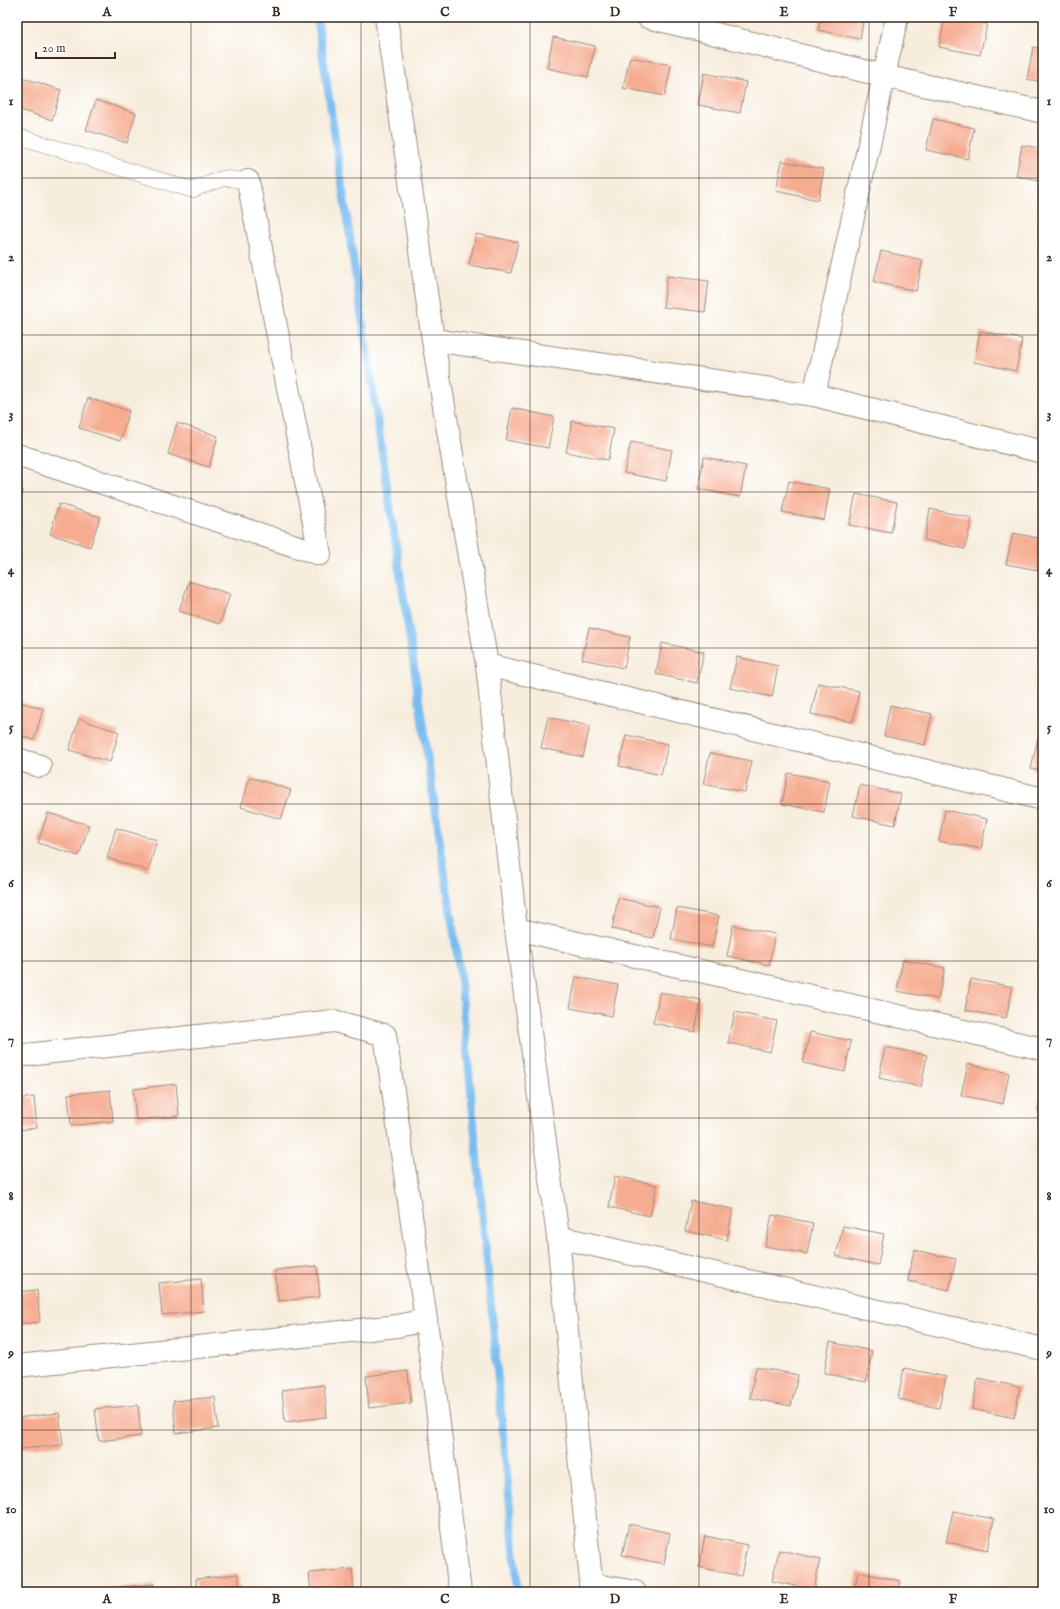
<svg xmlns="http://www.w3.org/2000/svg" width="1060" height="1609" font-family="'IM FELL English',serif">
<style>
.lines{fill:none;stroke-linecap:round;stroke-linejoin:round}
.stream{stroke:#79bdf0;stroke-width:8}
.building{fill:#f6ac91}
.lane-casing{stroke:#998c7e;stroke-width:16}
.street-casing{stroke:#998c7e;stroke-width:24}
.lane{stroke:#fff;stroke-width:15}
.street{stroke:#fff;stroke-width:22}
.grid{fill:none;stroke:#3b2a1e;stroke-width:1;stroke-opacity:0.55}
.neatline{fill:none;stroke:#3b2a1e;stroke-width:1.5}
.grid-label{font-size:13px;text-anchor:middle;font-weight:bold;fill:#3b2a1e}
</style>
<rect width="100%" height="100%" fill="#fff"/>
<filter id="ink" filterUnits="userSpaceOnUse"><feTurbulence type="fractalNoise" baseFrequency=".025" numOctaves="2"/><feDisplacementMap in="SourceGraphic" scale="8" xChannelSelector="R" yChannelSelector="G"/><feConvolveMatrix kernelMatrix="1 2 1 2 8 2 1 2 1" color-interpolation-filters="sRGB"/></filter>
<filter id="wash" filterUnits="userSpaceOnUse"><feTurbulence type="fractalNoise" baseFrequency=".012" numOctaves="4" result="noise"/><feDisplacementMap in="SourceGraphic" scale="16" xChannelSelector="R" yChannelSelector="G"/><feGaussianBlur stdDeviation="0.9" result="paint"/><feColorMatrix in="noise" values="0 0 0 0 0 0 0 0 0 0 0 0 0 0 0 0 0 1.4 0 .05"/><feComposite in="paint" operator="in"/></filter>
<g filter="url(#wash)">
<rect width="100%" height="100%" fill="#f7eddd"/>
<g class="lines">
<path class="stream" d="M 317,17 L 460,975 L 518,1592"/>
</g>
<g id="blocks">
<g class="building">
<path d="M 821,17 L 864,17 L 860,39 L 818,30 Z"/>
<path d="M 945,17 L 952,17 L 987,24 L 980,55 L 939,47 Z"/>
<path d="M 553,37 L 595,46 L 588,77 L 547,68 Z"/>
<path d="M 1033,47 L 1043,49 L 1043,82 L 1027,79 Z"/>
<path d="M 630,57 L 671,65 L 665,96 L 623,88 Z"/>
<path d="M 704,73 L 746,82 L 740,113 L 698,105 Z"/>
<path d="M 21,77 L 61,90 L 52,120 L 17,109 L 17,89 Z"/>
<path d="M 96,100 L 136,113 L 127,143 L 86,130 Z"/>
<path d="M 933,119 L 974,128 L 968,159 L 926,150 Z"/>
<path d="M 1022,145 L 1043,149 L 1043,182 L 1016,176 Z"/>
<path d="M 782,161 L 824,169 L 818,200 L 776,191 Z"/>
<path d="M 476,234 L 518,242 L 511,273 L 469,265 Z"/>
<path d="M 881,251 L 923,260 L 916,291 L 874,282 Z"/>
<path d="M 667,276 L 709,281 L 705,312 L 663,307 Z"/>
<path d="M 980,331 L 1022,339 L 1016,371 L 974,362 Z"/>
<path d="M 88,398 L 129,411 L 120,441 L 79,428 Z"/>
<path d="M 512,408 L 554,417 L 548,448 L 506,440 Z"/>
<path d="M 572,421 L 614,429 L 608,460 L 566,452 Z"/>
<path d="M 177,423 L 218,436 L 209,467 L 168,454 Z"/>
<path d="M 631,442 L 672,450 L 666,481 L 624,473 Z"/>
<path d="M 704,457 L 746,466 L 740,497 L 698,489 Z"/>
<path d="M 789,481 L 830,489 L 824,520 L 782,512 Z"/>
<path d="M 17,488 L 23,490 L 17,508 Z"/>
<path d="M 856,494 L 897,502 L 891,533 L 849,525 Z"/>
<path d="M 59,504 L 100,517 L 90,547 L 50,534 Z"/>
<path d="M 930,509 L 972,518 L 965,549 L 924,540 Z"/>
<path d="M 1013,533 L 1043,539 L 1043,571 L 1006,564 Z"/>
<path d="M 189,581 L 230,594 L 220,624 L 179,611 Z"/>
<path d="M 589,628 L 630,637 L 624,668 L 582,659 Z"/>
<path d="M 662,643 L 704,652 L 697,683 L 656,674 Z"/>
<path d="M 737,657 L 778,666 L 772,697 L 730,688 Z"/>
<path d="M 818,683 L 859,691 L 853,722 L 811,714 Z"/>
<path d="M 17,701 L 43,709 L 34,740 L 17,734 Z"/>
<path d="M 890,705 L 932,714 L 925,745 L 884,736 Z"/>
<path d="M 548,717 L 590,726 L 583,757 L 541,748 Z"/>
<path d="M 79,719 L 119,732 L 110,762 L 69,750 Z"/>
<path d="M 626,735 L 668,744 L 661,775 L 619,766 Z"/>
<path d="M 1038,738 L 1043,739 L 1043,771 L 1031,769 Z"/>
<path d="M 710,753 L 752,761 L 745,792 L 703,784 Z"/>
<path d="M 788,773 L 830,781 L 824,812 L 782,804 Z"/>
<path d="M 250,777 L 291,790 L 281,819 L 241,807 Z"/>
<path d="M 860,785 L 901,794 L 895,825 L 853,816 Z"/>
<path d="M 945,810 L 987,819 L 981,849 L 939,841 Z"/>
<path d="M 48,813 L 89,825 L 79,856 L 38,843 Z"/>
<path d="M 116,828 L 157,840 L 148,871 L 107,858 Z"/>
<path d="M 618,898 L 660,907 L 653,938 L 612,929 Z"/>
<path d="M 677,908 L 719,916 L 712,947 L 671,939 Z"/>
<path d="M 733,925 L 775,934 L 769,965 L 727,956 Z"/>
<path d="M 903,960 L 945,968 L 938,999 L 897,991 Z"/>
<path d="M 576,977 L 618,985 L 612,1016 L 570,1008 Z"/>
<path d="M 971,979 L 1013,987 L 1006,1018 L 965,1010 Z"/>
<path d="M 660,992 L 701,1000 L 695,1032 L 653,1023 Z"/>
<path d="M 735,1012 L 777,1021 L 770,1052 L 728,1043 Z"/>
<path d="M 810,1032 L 851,1041 L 845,1072 L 803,1063 Z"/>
<path d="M 885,1047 L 927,1055 L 921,1087 L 879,1078 Z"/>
<path d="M 968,1064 L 1009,1073 L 1003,1104 L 961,1095 Z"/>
<path d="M 176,1084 L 179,1116 L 136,1120 L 133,1089 Z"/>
<path d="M 1042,1089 L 1043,1089 L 1043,1111 L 1038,1110 Z"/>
<path d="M 110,1090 L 113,1121 L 71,1126 L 68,1094 Z"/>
<path d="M 34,1097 L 37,1128 L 17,1130 L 17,1099 Z"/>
<path d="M 615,1176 L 657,1185 L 650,1216 L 609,1207 Z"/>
<path d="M 691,1201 L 733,1209 L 727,1240 L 685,1231 Z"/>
<path d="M 772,1215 L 813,1223 L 807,1254 L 765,1246 Z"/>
<path d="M 843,1226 L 884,1234 L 878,1265 L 836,1256 Z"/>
<path d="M 914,1250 L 956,1259 L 949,1290 L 908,1281 Z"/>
<path d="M 317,1266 L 320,1297 L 278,1301 L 275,1270 Z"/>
<path d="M 201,1279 L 204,1311 L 162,1315 L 159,1283 Z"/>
<path d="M 37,1290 L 40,1322 L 17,1324 L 17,1292 Z"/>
<path d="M 830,1342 L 872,1351 L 866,1382 L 824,1373 Z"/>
<path d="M 756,1367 L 798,1375 L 791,1406 L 750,1398 Z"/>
<path d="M 904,1368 L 946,1377 L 939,1408 L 898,1399 Z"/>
<path d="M 408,1371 L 411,1403 L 369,1408 L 366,1376 Z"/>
<path d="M 978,1378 L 1020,1387 L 1014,1418 L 972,1409 Z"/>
<path d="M 324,1385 L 327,1417 L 285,1422 L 282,1390 Z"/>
<path d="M 215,1397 L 218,1428 L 176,1433 L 173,1401 Z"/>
<path d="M 138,1405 L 141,1436 L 99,1441 L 95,1409 Z"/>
<path d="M 59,1413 L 63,1445 L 20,1449 L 17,1418 Z"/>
<path d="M 953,1511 L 994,1519 L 988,1550 L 946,1542 Z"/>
<path d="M 629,1524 L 670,1533 L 664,1564 L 622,1555 Z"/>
<path d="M 705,1536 L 747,1545 L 741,1576 L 699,1567 Z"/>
<path d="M 779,1550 L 820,1559 L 814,1590 L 772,1581 Z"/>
<path d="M 352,1569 L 354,1592 L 311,1592 L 309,1573 Z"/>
<path d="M 858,1572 L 900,1581 L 897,1592 L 854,1592 Z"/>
<path d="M 238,1574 L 240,1592 L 197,1592 L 196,1579 Z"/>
<path d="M 154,1584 L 154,1592 L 112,1592 L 111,1588 Z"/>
</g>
</g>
</g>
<g filter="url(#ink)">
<use href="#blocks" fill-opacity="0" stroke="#998c7e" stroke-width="1"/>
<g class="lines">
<defs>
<path id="lane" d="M 17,136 L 192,190 L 224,178 L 248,181"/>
<g id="street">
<path d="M 386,17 L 433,340 L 487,665 L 516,929 L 558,1237 L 592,1592"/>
<path d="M 648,17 L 884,76 L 1043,112"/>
<path d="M 433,340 L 814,395 L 1043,452"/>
<path d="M 814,395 L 897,17"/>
<path d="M 17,455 L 320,554 L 248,181"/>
<path d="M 487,665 L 1043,799"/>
<path d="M 17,759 L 40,766"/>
<path d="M 516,929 L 1043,1049"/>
<path d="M 17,1056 L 334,1021 L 385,1035 L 426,1320 L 460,1592"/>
<path d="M 558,1237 L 1043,1349"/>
<path d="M 17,1366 L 360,1330 L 397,1326 L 426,1320"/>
<path d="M 590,1584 L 635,1592"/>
</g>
</defs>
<use href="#lane" class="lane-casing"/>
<use href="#street" class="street-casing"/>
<use href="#lane" class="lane"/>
<use href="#street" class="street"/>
</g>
</g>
<path class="grid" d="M 191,17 L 191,1592M 361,17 L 361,1592M 530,17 L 530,1592M 699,17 L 699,1592M 869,17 L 869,1592M 17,178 L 1043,178M 17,335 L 1043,335M 17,492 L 1043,492M 17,648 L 1043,648M 17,804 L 1043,804M 17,961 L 1043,961M 17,1118 L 1043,1118M 17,1274 L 1043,1274M 17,1430 L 1043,1430"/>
<rect width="1060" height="1609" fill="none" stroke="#fff" stroke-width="44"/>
<path d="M36 52v6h79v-6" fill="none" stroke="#3b2a1e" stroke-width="2"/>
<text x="42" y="52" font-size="12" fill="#3b2a1e" stroke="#ffffff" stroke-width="3" paint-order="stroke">20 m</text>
<rect x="22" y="22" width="1016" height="1565" class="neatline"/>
<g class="grid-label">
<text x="107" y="16">A</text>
<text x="276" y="16">B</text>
<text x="445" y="16">C</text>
<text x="615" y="16">D</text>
<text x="784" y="16">E</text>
<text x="953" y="16">F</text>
<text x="11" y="105">1</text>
<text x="1049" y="105">1</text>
<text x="11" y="261">2</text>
<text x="1049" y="261">2</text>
<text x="11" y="418">3</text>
<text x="1049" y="418">3</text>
<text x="11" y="574">4</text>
<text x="1049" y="574">4</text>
<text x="11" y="731">5</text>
<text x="1049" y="731">5</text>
<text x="11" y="887">6</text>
<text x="1049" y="887">6</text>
<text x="11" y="1044">7</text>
<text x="1049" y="1044">7</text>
<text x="11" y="1200">8</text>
<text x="1049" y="1200">8</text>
<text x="11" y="1357">9</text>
<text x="1049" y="1357">9</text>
<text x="11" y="1513">10</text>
<text x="1049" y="1513">10</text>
<text x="107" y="1603">A</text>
<text x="276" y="1603">B</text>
<text x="445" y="1603">C</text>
<text x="615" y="1603">D</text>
<text x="784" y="1603">E</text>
<text x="953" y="1603">F</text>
</g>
</svg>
